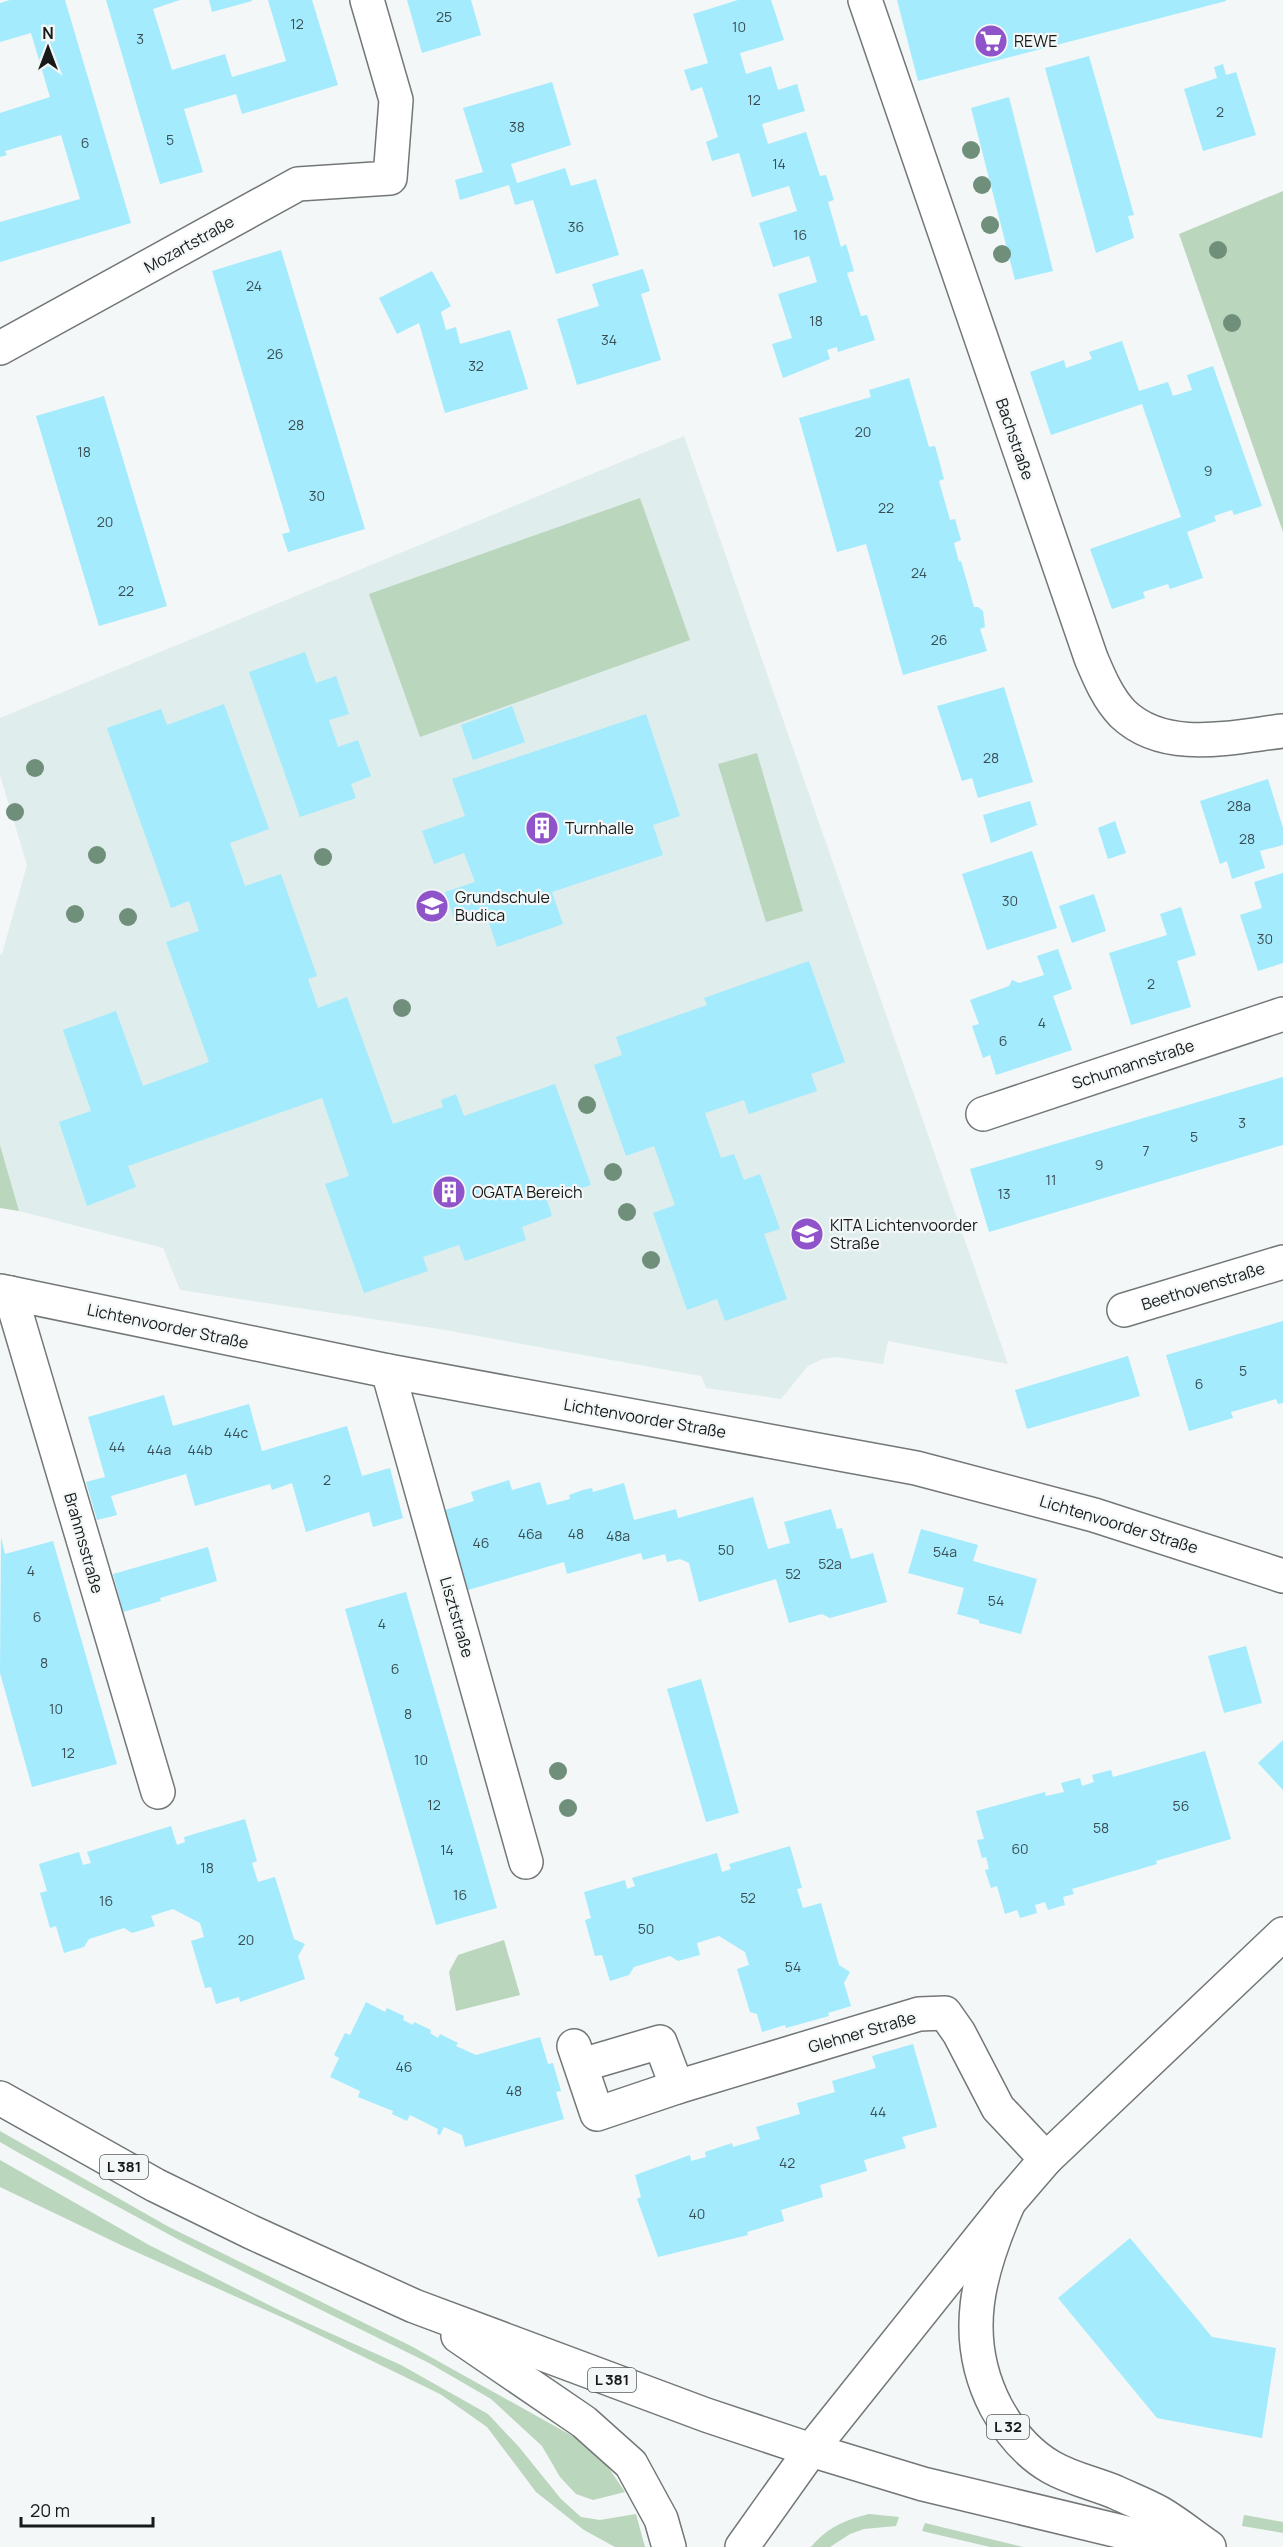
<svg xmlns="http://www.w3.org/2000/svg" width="1283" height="2547" font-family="Manrope,sans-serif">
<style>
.built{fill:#dfedec}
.green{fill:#bad6bc}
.building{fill:#a3ebfd}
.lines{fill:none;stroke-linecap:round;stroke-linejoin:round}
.minor-casing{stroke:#737777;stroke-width:36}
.major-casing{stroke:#737777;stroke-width:36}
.minor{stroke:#fff;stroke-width:33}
.major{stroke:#fff;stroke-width:33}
.tree{fill:#708f7a}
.labels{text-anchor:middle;stroke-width:4.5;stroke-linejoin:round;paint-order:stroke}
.number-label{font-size:14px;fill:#3b4e53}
.shield{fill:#f3f7f7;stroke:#5a5c5c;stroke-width:1.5}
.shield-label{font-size:15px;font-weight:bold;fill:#181a1a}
.poi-label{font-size:16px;fill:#181a1a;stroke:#f3f7f7;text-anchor:start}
.street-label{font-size:16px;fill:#181a1a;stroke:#f3f7f7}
</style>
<rect width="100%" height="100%" fill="#f3f7f7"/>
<path class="built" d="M 684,436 L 1008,1364 L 888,1341 L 883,1364 L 835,1357 L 823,1359 L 808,1366 L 781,1399 L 706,1388 L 701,1376 L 439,1329 L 180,1290 L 163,1248 L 19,1211 L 0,1145 L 0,955 L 2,954 L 27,865 L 0,775 L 0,718 Z"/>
<g class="green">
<path d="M 1283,191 L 1283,532 L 1179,234 Z"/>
<path d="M 640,498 L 690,640 L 420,737 L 369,594 Z"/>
<path d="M 757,753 L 803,911 L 766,922 L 718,764 Z"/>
<path d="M 0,1145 L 19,1211 L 0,1208 Z"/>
<path d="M 504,1940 L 520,1995 L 456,2011 L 449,1972 L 458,1955 Z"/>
<path d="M 0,2131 L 169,2227 L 411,2346 L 576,2438 L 608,2467 L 625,2492 L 593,2500 L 576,2494 L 560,2477 L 542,2446 L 491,2399 L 429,2363 L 181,2241 L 19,2153 L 0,2142 Z"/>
<path d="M 0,2160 L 149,2245 L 283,2312 L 401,2365 L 488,2414 L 519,2447 L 561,2499 L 581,2517 L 600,2520 L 636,2514 L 645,2547 L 615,2547 L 584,2530 L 536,2492 L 487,2427 L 440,2394 L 288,2320 L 123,2246 L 0,2187 Z"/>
<path d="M 869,2514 L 899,2517 L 896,2526 L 864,2529 L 850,2534 L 830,2547 L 811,2547 C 827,2528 844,2520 869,2514 Z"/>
<path d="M 1244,2515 L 1283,2522 L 1283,2533 L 1242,2526 Z"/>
<path d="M 925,2523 L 1023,2547 L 990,2547 L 922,2531 Z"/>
</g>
<g class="building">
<path d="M 10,0 L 65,0 L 131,223 L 0,262 L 0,222 L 80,199 L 61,135 L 5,151 L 7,155 L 0,157 L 0,113 L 50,97 L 31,33 L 0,42 L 0,3 Z"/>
<path d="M 106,0 L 180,0 L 153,9 L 172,70 L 225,54 L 232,77 L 286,61 L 268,0 L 312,0 L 338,85 L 242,114 L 236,94 L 184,109 L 203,172 L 160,184 Z"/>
<path d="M 209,0 L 252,0 L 252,1 L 212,12 Z"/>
<path d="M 407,0 L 471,0 L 481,35 L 422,53 Z"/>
<path d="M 738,0 L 771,0 L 784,40 L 740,53 L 746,74 L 771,66 L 778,90 L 797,84 L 805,111 L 762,124 L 768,144 L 806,132 L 820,176 L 826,175 L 834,200 L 828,202 L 841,247 L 846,244 L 854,271 L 847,273 L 861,316 L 867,315 L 875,340 L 838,352 L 837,347 L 827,350 L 830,359 L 783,378 L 772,344 L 792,338 L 778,294 L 817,282 L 809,256 L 773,267 L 759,223 L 797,211 L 789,186 L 752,197 L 739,153 L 712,161 L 706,142 L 718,137 L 702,87 L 691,91 L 684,70 L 708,63 L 693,14 Z"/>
<path d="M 897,0 L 1226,0 L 1226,1 L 918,81 Z"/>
<path d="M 1089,56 L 1134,215 L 1128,216 L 1134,238 L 1096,253 L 1045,68 Z"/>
<path d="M 1223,64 L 1226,75 L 1236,72 L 1256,135 L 1203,151 L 1184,89 L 1217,78 L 1214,67 Z"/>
<path d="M 552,82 L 571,145 L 511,164 L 517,183 L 565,168 L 571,186 L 596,179 L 619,255 L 556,274 L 533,200 L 515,205 L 509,185 L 460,200 L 455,180 L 483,172 L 463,108 Z"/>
<path d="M 1009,97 L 1053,271 L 1015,280 L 971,108 Z"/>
<path d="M 281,250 L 365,529 L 288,552 L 282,534 L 290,532 L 212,271 Z"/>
<path d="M 643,269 L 650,291 L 641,294 L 661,360 L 577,385 L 557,319 L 599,306 L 592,284 Z"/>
<path d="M 432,271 L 451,306 L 441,312 L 446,330 L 456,327 L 460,344 L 510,330 L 528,389 L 445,413 L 419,323 L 397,334 L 379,298 Z"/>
<path d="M 1122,341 L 1139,391 L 1168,382 L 1173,396 L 1192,390 L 1187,375 L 1213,366 L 1262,506 L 1234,515 L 1232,510 L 1214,516 L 1216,521 L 1187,532 L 1203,578 L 1170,589 L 1168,584 L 1143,592 L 1145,598 L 1112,609 L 1090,549 L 1181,517 L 1142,404 L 1051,435 L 1030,372 L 1064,360 L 1066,368 L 1092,359 L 1089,352 Z"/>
<path d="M 909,378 L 929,447 L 935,446 L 944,479 L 939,481 L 950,520 L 955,519 L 961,540 L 954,543 L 959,562 L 961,561 L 974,607 L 978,607 L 983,611 L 985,627 L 980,629 L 987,651 L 903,675 L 866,544 L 837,552 L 799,418 L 871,397 L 869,390 Z"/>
<path d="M 104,396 L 167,606 L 99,626 L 36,416 Z"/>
<path d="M 305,652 L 316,683 L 336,676 L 349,714 L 329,720 L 338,747 L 358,740 L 371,776 L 351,784 L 356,798 L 300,817 L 249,672 Z"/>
<path d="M 1004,687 L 1033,782 L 978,798 L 972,778 L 962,781 L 937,706 Z"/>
<path d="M 224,704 L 269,829 L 230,843 L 245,886 L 281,874 L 317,976 L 308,979 L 318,1008 L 347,997 L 393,1124 L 443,1107 L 441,1100 L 456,1094 L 464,1116 L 555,1084 L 591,1185 L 547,1200 L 552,1216 L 522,1227 L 526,1240 L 465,1261 L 459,1245 L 423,1257 L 428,1271 L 364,1293 L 325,1184 L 349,1176 L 322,1098 L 128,1166 L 136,1187 L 87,1206 L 59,1122 L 91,1111 L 63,1030 L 116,1011 L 143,1086 L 209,1062 L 166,942 L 199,931 L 189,901 L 171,908 L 107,728 L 161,709 L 167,725 Z"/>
<path d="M 512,706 L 525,742 L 473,760 L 461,725 Z"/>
<path d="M 646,714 L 680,816 L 653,825 L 663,855 L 552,892 L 563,924 L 497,947 L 486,914 L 456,925 L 445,892 L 475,882 L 464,853 L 434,864 L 422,831 L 465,816 L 452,779 Z"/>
<path d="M 1268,779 L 1283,828 L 1283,845 L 1260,851 L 1265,868 L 1232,879 L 1227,861 L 1220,864 L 1200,801 Z"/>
<path d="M 1030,801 L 1037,825 L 991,843 L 983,815 Z"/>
<path d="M 1115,821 L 1126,853 L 1108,859 L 1098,828 Z"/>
<path d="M 1032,851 L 1057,928 L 987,950 L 962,874 Z"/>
<path d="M 1283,873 L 1283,963 L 1258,971 L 1240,915 L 1262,908 L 1254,882 Z"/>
<path d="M 1094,894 L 1106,931 L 1072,943 L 1059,906 Z"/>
<path d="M 1181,907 L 1196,955 L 1177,961 L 1191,1007 L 1131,1025 L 1109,953 L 1167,935 L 1160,914 Z"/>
<path d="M 1058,949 L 1072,989 L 1053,996 L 1072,1050 L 996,1075 L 990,1055 L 983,1058 L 972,1026 L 979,1024 L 970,1000 L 1009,986 L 1012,980 L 1019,983 L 1044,975 L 1037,956 Z"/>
<path d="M 809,961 L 845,1062 L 811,1074 L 817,1091 L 749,1114 L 744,1100 L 705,1113 L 721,1158 L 734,1154 L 744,1180 L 760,1174 L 780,1229 L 764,1234 L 787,1299 L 725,1321 L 717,1299 L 687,1310 L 653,1213 L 675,1205 L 654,1146 L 626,1156 L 594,1065 L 622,1055 L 616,1037 L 707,1005 L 704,998 Z"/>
<path d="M 1283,1077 L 1283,1145 L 989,1232 L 970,1169 Z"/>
<path d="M 1283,1321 L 1283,1403 L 1278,1404 L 1276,1399 L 1231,1412 L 1233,1418 L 1189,1431 L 1166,1355 Z"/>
<path d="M 1128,1356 L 1140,1396 L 1027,1429 L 1015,1390 Z"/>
<path d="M 164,1395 L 173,1426 L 249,1404 L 262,1451 L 347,1426 L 362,1476 L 390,1468 L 403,1518 L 373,1527 L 369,1512 L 306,1532 L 292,1483 L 272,1490 L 270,1484 L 195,1506 L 186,1474 L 111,1496 L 117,1515 L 97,1520 L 86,1482 L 105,1477 L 88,1417 Z"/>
<path d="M 509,1480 L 512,1490 L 540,1482 L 547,1505 L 570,1499 L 569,1495 L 583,1490 L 592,1488 L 593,1492 L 624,1483 L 634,1520 L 676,1509 L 678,1518 L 753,1497 L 768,1549 L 790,1543 L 784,1522 L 831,1509 L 837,1529 L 842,1528 L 851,1559 L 873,1553 L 887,1602 L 830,1618 L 822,1614 L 789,1623 L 776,1579 L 699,1602 L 689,1563 L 680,1559 L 667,1562 L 665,1554 L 643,1560 L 641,1553 L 567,1574 L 564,1562 L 468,1590 L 445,1510 L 474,1501 L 471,1492 Z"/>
<path d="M 921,1529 L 978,1545 L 973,1561 L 1037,1579 L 1021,1634 L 979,1623 L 979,1620 L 957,1614 L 964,1588 L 908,1573 Z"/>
<path d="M 1,1537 L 5,1554 L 53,1541 L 117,1764 L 32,1787 L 0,1673 Z"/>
<path d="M 208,1547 L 217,1581 L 160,1598 L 161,1601 L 123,1612 L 113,1574 Z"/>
<path d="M 406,1592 L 497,1908 L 436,1925 L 345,1609 Z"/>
<path d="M 1246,1646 L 1262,1703 L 1224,1713 L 1208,1656 Z"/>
<path d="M 701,1679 L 739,1813 L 706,1822 L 667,1689 Z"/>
<path d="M 1283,1740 L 1283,1790 L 1258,1763 Z"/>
<path d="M 1205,1751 L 1231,1839 L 1156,1861 L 1157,1864 L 1072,1889 L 1074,1894 L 1063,1897 L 1065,1905 L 1048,1910 L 1045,1902 L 1035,1905 L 1037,1913 L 1020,1918 L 1017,1910 L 1005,1914 L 997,1886 L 991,1888 L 985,1870 L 989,1869 L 986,1857 L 982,1858 L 977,1840 L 984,1839 L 976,1811 L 1045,1792 L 1046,1796 L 1064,1792 L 1061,1783 L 1080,1778 L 1082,1786 L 1094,1782 L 1092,1775 L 1111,1770 L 1113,1777 Z"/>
<path d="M 245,1819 L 257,1861 L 252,1863 L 258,1882 L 275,1877 L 294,1939 L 305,1944 L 298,1956 L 305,1979 L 240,2002 L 239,1997 L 216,2004 L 211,1987 L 205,1988 L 191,1941 L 204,1937 L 200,1923 L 173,1909 L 151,1916 L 155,1926 L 132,1933 L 124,1928 L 89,1939 L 84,1947 L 64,1953 L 56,1926 L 50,1928 L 40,1893 L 47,1891 L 39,1864 L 79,1852 L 83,1865 L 91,1863 L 87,1852 L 171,1826 L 177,1845 L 185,1842 L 184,1837 Z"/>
<path d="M 790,1846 L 802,1888 L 797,1889 L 803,1908 L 821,1903 L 839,1965 L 850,1972 L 844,1983 L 851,2006 L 828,2013 L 829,2016 L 786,2028 L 785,2025 L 762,2032 L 757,2014 L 750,2012 L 737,1969 L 749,1965 L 745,1952 L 719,1936 L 697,1943 L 700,1955 L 678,1961 L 670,1956 L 634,1967 L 629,1975 L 610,1981 L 602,1955 L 595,1956 L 585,1920 L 591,1918 L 584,1892 L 625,1880 L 627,1889 L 635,1886 L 632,1878 L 717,1853 L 722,1872 L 731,1869 L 729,1864 Z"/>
<path d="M 366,2002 L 385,2012 L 387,2008 L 404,2016 L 403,2020 L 413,2025 L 414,2022 L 431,2030 L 430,2033 L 438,2038 L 440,2034 L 458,2043 L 456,2046 L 476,2055 L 540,2037 L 548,2064 L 553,2063 L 561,2091 L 556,2092 L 564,2119 L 465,2147 L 462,2135 L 444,2127 L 440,2135 L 437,2134 L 438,2129 L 410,2115 L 407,2121 L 392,2114 L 393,2111 L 358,2097 L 360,2091 L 330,2077 L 339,2058 L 334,2055 L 345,2033 L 350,2035 Z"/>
<path d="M 913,2044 L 937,2127 L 902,2137 L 906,2148 L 864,2160 L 867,2171 L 820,2185 L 823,2197 L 781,2210 L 784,2221 L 747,2232 L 748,2235 L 658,2257 L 637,2199 L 641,2197 L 635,2175 L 690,2155 L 691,2161 L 706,2157 L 705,2152 L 732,2143 L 733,2147 L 760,2139 L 756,2127 L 800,2114 L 797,2103 L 835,2092 L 832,2081 L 876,2068 L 872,2056 Z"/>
<path d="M 1130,2238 L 1212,2337 L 1276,2348 L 1262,2438 L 1157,2418 L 1058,2298 Z"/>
</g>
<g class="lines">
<defs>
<g id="minor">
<path d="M 865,0 L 1091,658 C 1099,677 1108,699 1123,714 C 1165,754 1232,737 1283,731"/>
<path d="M 0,348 L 298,184 L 390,178 L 396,100 L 367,0"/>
<path d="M 983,1114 L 1283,1014"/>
<path d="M 0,1291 L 388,1371 L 916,1468 L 1094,1515 L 1283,1576"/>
<path d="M 10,1293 L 158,1792"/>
<path d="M 1124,1310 L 1283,1262"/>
<path d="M 388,1371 L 526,1862"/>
<path d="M 574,2046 L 597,2114 L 677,2087 L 660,2042 L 582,2065"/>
<path d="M 677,2087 L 919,2014 L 945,2013 L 959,2033 L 998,2108 L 1046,2159"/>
<path d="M 811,2450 L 1009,2202 L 1046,2159 L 1283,1934"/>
</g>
<g id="major">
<path d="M 0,2098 L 155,2185 L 251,2232 L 414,2306 L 706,2415 L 811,2450 L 923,2484 L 1185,2547"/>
<path d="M 1009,2202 C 979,2270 959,2336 996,2407 C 1009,2431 1027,2453 1051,2467 C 1072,2479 1093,2483 1115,2492 C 1130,2499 1146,2505 1160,2513 C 1177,2523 1193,2536 1209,2547"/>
<path d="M 458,2336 L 584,2422 L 631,2464 L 661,2519 L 669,2547"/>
<path d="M 742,2547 L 811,2450"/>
</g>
</defs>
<use href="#minor" class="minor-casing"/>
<use href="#major" class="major-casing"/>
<use href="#minor" class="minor"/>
<use href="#major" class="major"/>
</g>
<g class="tree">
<circle cx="971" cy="150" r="9"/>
<circle cx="982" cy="185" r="9"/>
<circle cx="990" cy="225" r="9"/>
<circle cx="1218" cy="250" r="9"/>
<circle cx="1002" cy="254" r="9"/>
<circle cx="1232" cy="323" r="9"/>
<circle cx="35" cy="768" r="9"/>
<circle cx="15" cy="812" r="9"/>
<circle cx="97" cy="855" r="9"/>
<circle cx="323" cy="857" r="9"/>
<circle cx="75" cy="914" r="9"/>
<circle cx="128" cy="917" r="9"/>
<circle cx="402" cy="1008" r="9"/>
<circle cx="587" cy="1105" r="9"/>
<circle cx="613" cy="1172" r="9"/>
<circle cx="627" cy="1212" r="9"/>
<circle cx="651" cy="1260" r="9"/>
<circle cx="558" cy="1771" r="9"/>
<circle cx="568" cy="1808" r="9"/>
</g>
<defs>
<symbol id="supermarket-disc" viewBox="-11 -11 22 22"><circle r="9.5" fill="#8f53ca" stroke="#f3f7f7"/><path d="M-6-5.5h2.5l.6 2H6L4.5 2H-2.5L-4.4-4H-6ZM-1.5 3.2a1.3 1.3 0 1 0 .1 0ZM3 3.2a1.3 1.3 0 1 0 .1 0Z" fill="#fff"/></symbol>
<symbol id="building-disc" viewBox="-11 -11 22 22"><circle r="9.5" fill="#8f53ca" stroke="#f3f7f7"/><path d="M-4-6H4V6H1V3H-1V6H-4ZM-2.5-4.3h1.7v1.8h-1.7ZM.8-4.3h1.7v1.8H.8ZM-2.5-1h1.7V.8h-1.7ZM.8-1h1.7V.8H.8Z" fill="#fff"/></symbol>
<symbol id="school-disc" viewBox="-11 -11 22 22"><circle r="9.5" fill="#8f53ca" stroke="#f3f7f7"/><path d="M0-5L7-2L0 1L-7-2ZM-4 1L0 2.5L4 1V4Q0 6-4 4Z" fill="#fff"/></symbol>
</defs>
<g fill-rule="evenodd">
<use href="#supermarket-disc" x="972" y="22" width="38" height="38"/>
<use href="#building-disc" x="523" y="809" width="38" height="38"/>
<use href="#school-disc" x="413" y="887" width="38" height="38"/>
<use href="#building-disc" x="430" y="1173" width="38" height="38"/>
<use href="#school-disc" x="788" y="1215" width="38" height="38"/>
</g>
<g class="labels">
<g class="number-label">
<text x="444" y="22">25</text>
<text x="297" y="29">12</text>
<text x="739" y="32">10</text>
<text x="140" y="44">3</text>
<text x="754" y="105">12</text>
<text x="1220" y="117">2</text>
<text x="517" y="132">38</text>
<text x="170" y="145">5</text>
<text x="85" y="148">6</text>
<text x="779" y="169">14</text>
<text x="576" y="232">36</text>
<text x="800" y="240">16</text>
<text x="254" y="291">24</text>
<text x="816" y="326">18</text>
<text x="609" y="345">34</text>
<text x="275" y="359">26</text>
<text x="476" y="371">32</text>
<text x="296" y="430">28</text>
<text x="863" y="437">20</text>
<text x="84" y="457">18</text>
<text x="1208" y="476">9</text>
<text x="317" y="501">30</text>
<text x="886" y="513">22</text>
<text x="105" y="527">20</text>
<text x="919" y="578">24</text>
<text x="126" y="596">22</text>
<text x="939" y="645">26</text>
<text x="991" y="763">28</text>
<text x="1239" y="811">28a</text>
<text x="1247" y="844">28</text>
<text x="1010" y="906">30</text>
<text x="1265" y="944">30</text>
<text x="1151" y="989">2</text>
<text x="1042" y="1028">4</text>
<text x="1003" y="1046">6</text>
<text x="1242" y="1128">3</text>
<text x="1194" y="1142">5</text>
<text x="1146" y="1156">7</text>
<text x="1099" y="1170">9</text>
<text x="1051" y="1185">11</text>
<text x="1004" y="1199">13</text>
<text x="1243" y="1376">5</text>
<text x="1199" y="1389">6</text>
<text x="236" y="1438">44c</text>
<text x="117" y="1452">44</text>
<text x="159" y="1455">44a</text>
<text x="200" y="1455">44b</text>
<text x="327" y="1485">2</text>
<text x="530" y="1539">46a</text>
<text x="576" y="1539">48</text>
<text x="618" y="1541">48a</text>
<text x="481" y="1548">46</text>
<text x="726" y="1555">50</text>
<text x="945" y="1557">54a</text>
<text x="830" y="1569">52a</text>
<text x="31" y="1576">4</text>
<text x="793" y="1579">52</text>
<text x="996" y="1606">54</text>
<text x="37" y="1622">6</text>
<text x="382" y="1629">4</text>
<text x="44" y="1668">8</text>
<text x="395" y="1674">6</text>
<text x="56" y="1714">10</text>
<text x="408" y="1719">8</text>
<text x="68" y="1758">12</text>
<text x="421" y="1765">10</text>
<text x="434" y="1810">12</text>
<text x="1181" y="1811">56</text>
<text x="1101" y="1833">58</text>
<text x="1020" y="1854">60</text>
<text x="447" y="1855">14</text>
<text x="207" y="1873">18</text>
<text x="460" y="1900">16</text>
<text x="748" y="1903">52</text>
<text x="106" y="1906">16</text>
<text x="646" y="1934">50</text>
<text x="246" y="1945">20</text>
<text x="793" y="1972">54</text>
<text x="404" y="2072">46</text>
<text x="514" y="2096">48</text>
<text x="878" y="2117">44</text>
<text x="787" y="2168">42</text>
<text x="697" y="2219">40</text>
</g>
<g class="shield">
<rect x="100" y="2155" width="48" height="24" rx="4.5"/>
<rect x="588" y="2368" width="48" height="24" rx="4.5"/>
<rect x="987" y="2415" width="42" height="24" rx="4.5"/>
</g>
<g class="shield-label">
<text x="124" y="2172">L 381</text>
<text x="612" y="2385">L 381</text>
<text x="1008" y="2432">L 32</text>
</g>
<g class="poi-label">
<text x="1014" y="47">REWE</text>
<text x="565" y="834">Turnhalle</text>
<text x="455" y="903">Grundschule<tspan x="455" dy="18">Budica</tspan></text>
<text x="472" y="1198">OGATA Bereich</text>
<text x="830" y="1231">KITA Lichtenvoorder<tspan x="830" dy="18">Straße</tspan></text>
</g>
<g class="street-label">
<text transform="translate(189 244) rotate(-29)" y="6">Mozartstraße</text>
<text transform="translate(1015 439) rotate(71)" y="6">Bachstraße</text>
<text transform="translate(1133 1064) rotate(-18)" y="6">Schumannstraße</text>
<text transform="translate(1203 1286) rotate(-17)" y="6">Beethovenstraße</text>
<text transform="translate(168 1326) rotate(12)" y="6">Lichtenvoorder Straße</text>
<text transform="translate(645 1418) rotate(10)" y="6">Lichtenvoorder Straße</text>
<text transform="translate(1119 1524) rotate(17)" y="6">Lichtenvoorder Straße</text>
<text transform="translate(84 1543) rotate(74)" y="6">Brahmsstraße</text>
<text transform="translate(457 1617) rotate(74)" y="6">Lisztstraße</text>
<text transform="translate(862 2032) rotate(-16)" y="6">Glehner Straße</text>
</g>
</g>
<g transform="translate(48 48)" stroke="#f3f7f7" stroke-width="4.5" paint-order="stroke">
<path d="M0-4.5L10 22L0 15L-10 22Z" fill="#181a1a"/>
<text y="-9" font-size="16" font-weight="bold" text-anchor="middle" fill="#181a1a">N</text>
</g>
<path d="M21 2517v9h132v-9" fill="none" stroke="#181a1a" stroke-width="3"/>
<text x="30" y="2517" font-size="18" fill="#181a1a" stroke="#f3f7f7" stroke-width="4.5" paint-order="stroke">20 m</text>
</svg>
